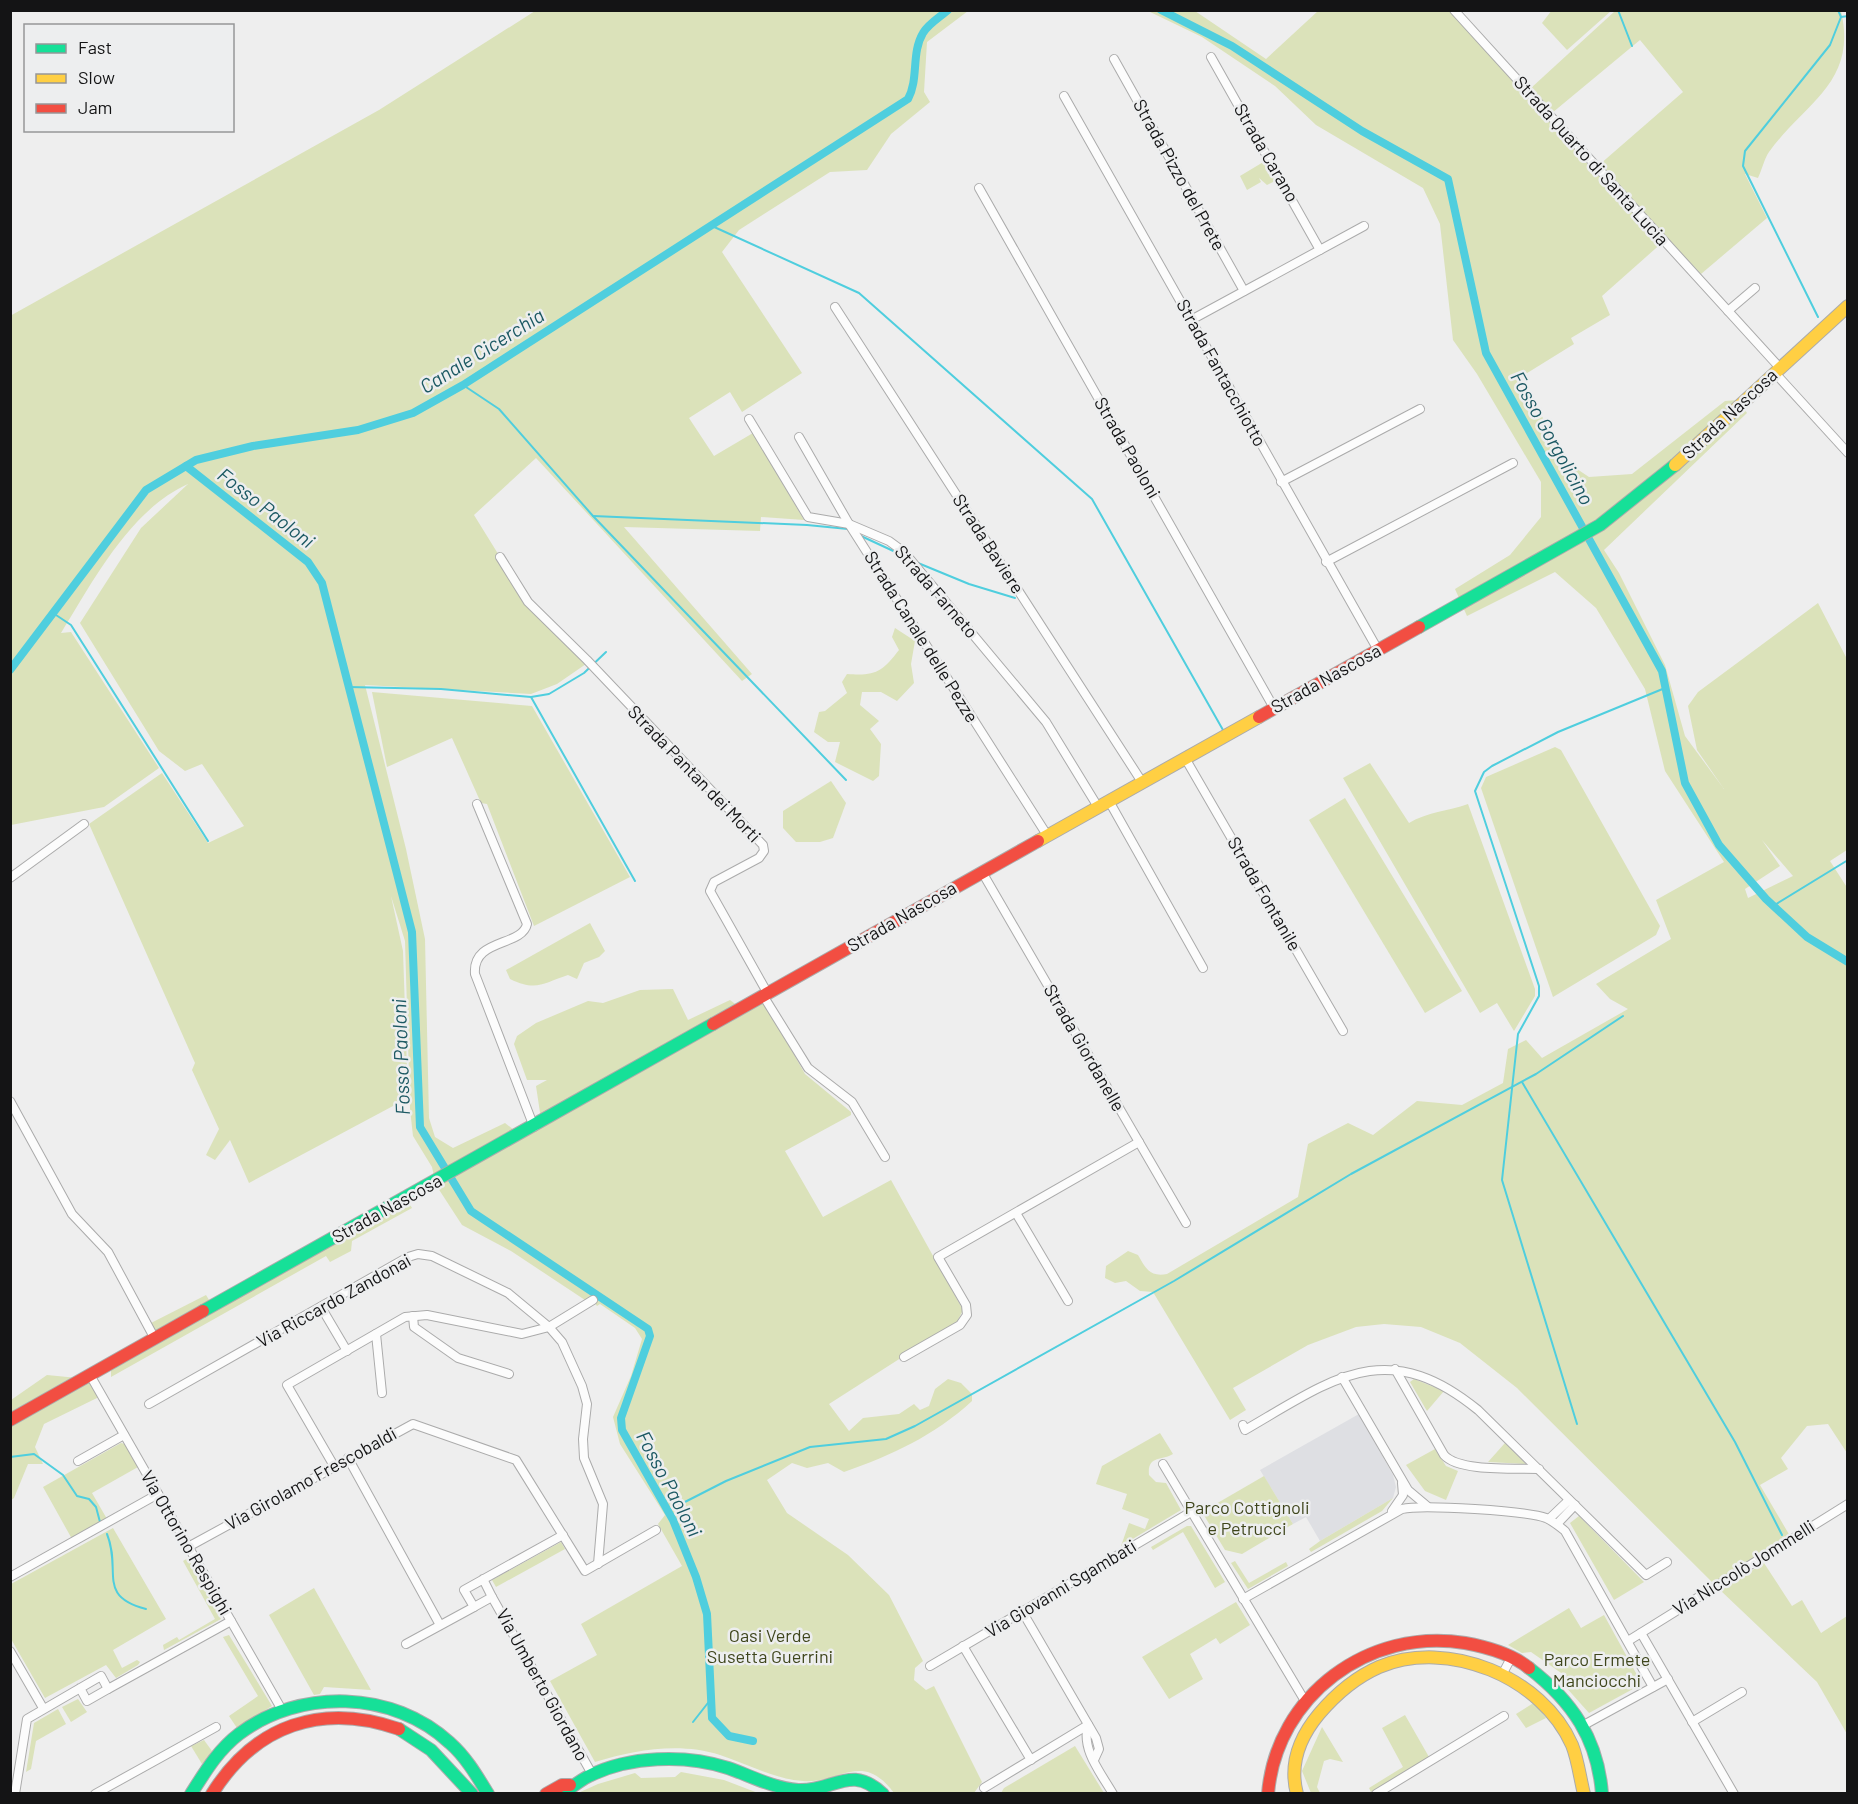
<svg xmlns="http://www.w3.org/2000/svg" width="1858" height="1804" font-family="Barlow,sans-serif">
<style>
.built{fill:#dedfe3}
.green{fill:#dbe2ba;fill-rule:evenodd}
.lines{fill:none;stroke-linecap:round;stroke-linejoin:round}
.stream{stroke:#4fcede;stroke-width:2}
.canal{stroke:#4fcede;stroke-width:8}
.street-casing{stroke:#ababab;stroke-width:10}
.fast-casing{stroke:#ababab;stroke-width:14}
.slow-casing{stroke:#ababab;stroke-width:14}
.jam-casing{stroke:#ababab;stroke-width:14}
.street{stroke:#fcfcfc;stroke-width:8}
.fast{stroke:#16e098;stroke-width:12}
.slow{stroke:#ffcf43;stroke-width:12}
.jam{stroke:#f24e42;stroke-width:12}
.labels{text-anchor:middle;stroke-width:5;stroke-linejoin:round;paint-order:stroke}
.street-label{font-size:18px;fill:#141415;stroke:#edeeef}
.park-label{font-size:18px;fill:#3f461c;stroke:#edeeef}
.water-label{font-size:20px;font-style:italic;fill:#1c5963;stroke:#edeeef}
</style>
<rect width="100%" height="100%" fill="#eee"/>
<path class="built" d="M 1359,1414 L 1393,1475 L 1396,1487 L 1393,1498 L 1320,1541 L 1306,1517 L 1293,1524 L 1260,1470 Z"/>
<g class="green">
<path d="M 1552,10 L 1611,10 L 1611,11 L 1567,50 L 1542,23 Z"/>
<path d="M 535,11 L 968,11 L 927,42 L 924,92 L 930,102 L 891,134 L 867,170 L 830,172 L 739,230 L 722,252 L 802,373 L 742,412 L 730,392 L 689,418 L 714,456 L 753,433 L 804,520 L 761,517 L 760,531 L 624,527 L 752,674 L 742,681 L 536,458 L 474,515 L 500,557 L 523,603 L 586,664 L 557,684 L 531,694 L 365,685 L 406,849 L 425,939 L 429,1118 L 435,1137 L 453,1148 L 505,1123 L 523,1137 L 542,1126 L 536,1086 L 547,1080 L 527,1080 L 514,1044 L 517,1036 L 536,1023 L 588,1001 L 603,1003 L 640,990 L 673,989 L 688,1020 L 730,1000 L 746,1012 L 761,1003 L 766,1005 L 805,1074 L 851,1112 L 851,1115 L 785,1151 L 823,1217 L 891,1180 L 963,1310 L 957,1322 L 829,1404 L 849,1431 L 863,1418 L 899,1414 L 914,1404 L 920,1410 L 929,1406 L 935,1389 L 948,1379 L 961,1383 L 972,1394 L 972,1401 C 934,1436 892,1455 844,1472 L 828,1463 L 807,1468 L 792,1463 L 767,1480 L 787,1513 L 848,1555 L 889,1595 L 923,1661 L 915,1668 L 914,1680 L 926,1690 L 934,1686 L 982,1782 L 974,1793 L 894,1793 C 862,1750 840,1784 803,1781 C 774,1779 748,1764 720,1755 C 679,1742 635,1750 595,1762 L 550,1681 L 597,1655 L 581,1624 L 682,1566 L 658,1524 L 665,1515 L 620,1444 L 613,1417 L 631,1376 L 642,1339 L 635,1328 L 600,1304 L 597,1306 L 591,1298 L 585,1300 L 511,1251 L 462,1225 L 436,1185 L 432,1167 L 413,1136 L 410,1109 L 405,941 L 391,896 L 403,951 L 408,1098 L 249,1183 L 230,1140 L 215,1160 L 206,1155 L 219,1129 L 192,1070 L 195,1063 L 89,824 L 162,773 L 208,843 L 244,826 L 202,764 L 185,771 L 159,751 L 80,623 L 141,528 L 188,484 C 130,510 93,581 61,633 L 71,632 L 159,768 L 104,807 L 11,825 L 10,316 L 379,110 Z"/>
<path d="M 1148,11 L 1195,11 L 1266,59 L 1318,11 L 1454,11 L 1664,241 L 1602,296 L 1610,315 L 1571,338 L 1574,344 L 1519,378 L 1571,465 L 1589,477 L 1632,474 L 1725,401 L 1738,400 L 1747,413 L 1604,550 L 1619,573 L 1665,665 L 1685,736 L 1724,789 L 1697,750 L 1688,706 L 1698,692 L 1818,603 L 1847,659 L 1847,850 L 1830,861 L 1848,889 L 1847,1453 L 1828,1424 L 1807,1426 L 1781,1458 L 1788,1469 L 1760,1485 L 1790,1536 L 1713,1583 L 1517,1388 L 1460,1343 L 1421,1327 L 1384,1324 L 1356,1327 L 1308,1345 L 1233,1388 L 1246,1410 L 1230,1420 L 1153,1292 L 1140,1291 L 1126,1281 L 1115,1283 L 1105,1278 L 1106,1266 L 1128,1251 L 1138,1255 C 1146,1269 1150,1277 1167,1274 L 1298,1197 L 1308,1144 L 1348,1123 L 1373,1135 L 1417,1101 L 1462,1105 L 1503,1083 L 1508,1049 L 1526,1040 L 1542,1058 L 1628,1009 L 1610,999 L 1596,984 L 1671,939 L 1656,900 L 1724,862 L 1665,771 L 1645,689 L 1596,608 L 1555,572 L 1467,616 L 1455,589 L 1510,555 L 1541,517 L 1541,482 L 1477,374 L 1453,340 L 1440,224 L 1423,188 L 1316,125 L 1275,86 L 1202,37 ZM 1762,840 L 1793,876 L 1748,898 L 1745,889 L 1780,866 Z"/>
<path d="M 1615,11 L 1841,11 C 1858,83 1804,103 1769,152 C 1764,159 1762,170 1758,178 L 1745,174 L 1767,218 L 1701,274 L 1599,165 L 1683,92 L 1640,40 L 1552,113 L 1531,88 Z"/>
<path d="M 1265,161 L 1275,181 L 1267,185 L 1259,178 L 1261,182 L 1247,190 L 1240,176 Z"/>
<path d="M 895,628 L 915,641 L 911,664 L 914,683 L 897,701 L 881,692 L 862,692 L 860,705 L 879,721 L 870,729 L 881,744 L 879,776 L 873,781 L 835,762 L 840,742 L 828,742 L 814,732 L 819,712 L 825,711 L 847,693 L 842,682 L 847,674 C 876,676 882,672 899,650 L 892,637 Z"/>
<path d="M 372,692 L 532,706 L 630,877 L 534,926 L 487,804 L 481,803 L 452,738 L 387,767 Z"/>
<path d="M 1555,747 L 1561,750 L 1660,926 L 1656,935 L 1553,997 L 1481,788 L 1486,777 Z"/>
<path d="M 1370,763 L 1409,823 C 1427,812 1448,811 1468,804 L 1535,989 L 1535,996 L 1514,1031 L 1497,1003 L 1480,1013 L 1343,778 Z"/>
<path d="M 831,781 L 846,803 L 833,838 L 820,842 L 796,842 L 783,828 L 783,811 Z"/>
<path d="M 1345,798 L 1462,991 L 1425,1013 L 1309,820 Z"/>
<path d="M 590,923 L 605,951 L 599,957 L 584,963 L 577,979 L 568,975 C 543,983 537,992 510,979 L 506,970 Z"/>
<path d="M 407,1200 L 412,1208 L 352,1241 L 351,1251 L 330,1262 L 326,1256 L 111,1377 L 111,1367 L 152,1344 L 151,1323 L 206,1295 L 214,1308 Z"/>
<path d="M 47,1375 L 88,1379 L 99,1397 L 44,1424 L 35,1447 L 43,1464 L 28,1464 L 14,1498 L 11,1500 L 11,1400 Z"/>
<path d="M 1414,1379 L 1444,1391 L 1427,1411 L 1410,1382 Z"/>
<path d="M 1160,1433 L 1173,1454 C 1162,1461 1147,1455 1149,1475 L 1156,1482 L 1166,1483 L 1181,1510 L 1121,1546 L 1129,1523 L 1145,1529 L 1149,1519 L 1122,1509 L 1127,1494 L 1096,1484 L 1102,1466 Z"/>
<path d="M 121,1443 L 125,1444 L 138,1467 L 92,1493 L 107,1519 L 72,1539 L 43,1487 Z"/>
<path d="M 1505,1443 L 1526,1464 L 1488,1462 Z"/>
<path d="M 1435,1449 L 1446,1466 L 1458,1471 L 1446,1500 L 1425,1491 L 1406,1465 Z"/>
<path d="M 1264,1476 L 1293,1524 L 1242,1554 L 1225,1550 L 1202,1512 Z"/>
<path d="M 1393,1498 L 1382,1511 L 1311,1552 L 1309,1549 L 1320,1541 Z"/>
<path d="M 1579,1516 L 1644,1582 L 1614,1600 L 1570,1523 Z"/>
<path d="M 1187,1526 L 1191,1526 L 1225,1582 L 1215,1588 L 1183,1532 L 1153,1550 L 1151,1547 Z"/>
<path d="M 113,1528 L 166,1619 L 113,1650 L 122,1668 L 137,1660 L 140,1662 L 138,1665 L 116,1678 L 106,1665 L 45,1698 L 11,1639 L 11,1584 Z"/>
<path d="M 561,1542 L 565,1549 L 496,1587 L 492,1580 Z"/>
<path d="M 188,1558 L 221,1619 L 164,1650 L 163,1645 L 177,1637 L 179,1640 L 215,1619 L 183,1561 Z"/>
<path d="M 1235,1561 L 1249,1583 L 1286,1562 L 1288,1566 L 1248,1589 L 1231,1563 Z"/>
<path d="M 1764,1563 L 1792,1606 L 1802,1600 L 1821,1633 L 1847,1616 L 1847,1734 L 1817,1682 L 1720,1590 Z"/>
<path d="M 314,1588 L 371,1690 L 324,1687 L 320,1694 L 314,1695 L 269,1615 Z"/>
<path d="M 1236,1602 L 1250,1625 L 1220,1644 L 1216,1638 L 1190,1654 L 1203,1679 L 1169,1699 L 1142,1657 Z"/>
<path d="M 1569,1608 L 1581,1628 L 1604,1615 L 1642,1684 L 1589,1713 L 1564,1685 L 1564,1675 L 1531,1652 L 1522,1653 L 1508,1645 Z"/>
<path d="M 229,1635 L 272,1706 L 237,1728 L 229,1716 L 258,1696 L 223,1637 Z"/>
<path d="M 78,1699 L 87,1712 L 71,1722 L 62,1707 Z"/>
<path d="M 1535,1702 L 1546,1718 L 1526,1728 L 1516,1714 Z"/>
<path d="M 58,1709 L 66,1724 L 36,1741 L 31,1769 L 26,1772 L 34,1723 Z"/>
<path d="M 1405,1715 L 1429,1757 L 1371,1792 L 1369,1788 L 1403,1767 L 1382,1728 Z"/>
<path d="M 1322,1727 L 1343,1762 L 1330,1759 L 1324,1761 L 1317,1787 L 1320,1793 L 1311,1793 L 1302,1771 Z"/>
<path d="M 204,1740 L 212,1751 L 202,1764 L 191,1746 Z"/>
<path d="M 1075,1746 L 1104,1793 L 1001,1793 L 1004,1788 Z"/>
<path d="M 681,1772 L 724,1780 L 758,1793 L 578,1793 L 598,1784 L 635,1773 L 641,1778 L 675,1777 Z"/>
</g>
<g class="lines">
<g class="stream">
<path d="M 1618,10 L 1632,46"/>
<path d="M 1838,10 L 1841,17 L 1848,16"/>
<path d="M 712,226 L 859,293 L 1092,499 L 1223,730"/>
<path d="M 1818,317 L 1743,166 L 1745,151 L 1830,45 L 1841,17"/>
<path d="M 463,385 L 499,409 L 593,516 L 846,780"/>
<path d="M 593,516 L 807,525 L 848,529"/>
<path d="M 861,536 L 902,555"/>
<path d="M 918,563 L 969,584 L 1015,598"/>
<path d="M 53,613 L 71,625 L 208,841"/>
<path d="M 348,687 L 441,689 L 531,697 L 549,694 L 584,673 L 606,652"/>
<path d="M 531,697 L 635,881"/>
<path d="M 1773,906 L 1848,860"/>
<path d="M 1522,1082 L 1735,1442 L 1782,1535"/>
<path d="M 1577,1424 L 1502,1180 L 1518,1034 L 1539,996 L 1539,986 L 1475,791 L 1484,772 L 1492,766 L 1558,732 L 1665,688"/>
<path d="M 10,1457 L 34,1454 L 63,1475 L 77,1496 L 89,1499 L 96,1507 L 100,1522"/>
<path d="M 679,1505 L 726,1481 L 810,1447 L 886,1439 L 915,1426 L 1174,1281 L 1351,1174 L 1536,1074 L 1623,1016"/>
<path d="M 668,1511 L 671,1510"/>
<path d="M 107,1534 C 122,1571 96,1596 146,1609"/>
<path d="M 693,1722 L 711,1699"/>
</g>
<g class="canal">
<path d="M 1161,10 L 1232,46 L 1362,131 L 1448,179 L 1486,353 L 1662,671 L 1685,783 L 1719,845 L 1766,899 L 1807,937 L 1848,962"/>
<path d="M 186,466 L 308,562 L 322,583 L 412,932 L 420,1127 L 471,1211 L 648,1329 L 650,1336 L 621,1418 L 622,1430 L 673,1520 L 696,1577 L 707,1614 L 712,1718 L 729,1736 L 753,1741"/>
<path d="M 10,670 L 146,490 L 196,460 L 253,446 L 358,430 L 413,413 L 463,385 L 908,99 C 919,79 911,53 923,33 C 928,24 940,17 948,10"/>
</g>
<defs>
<g id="street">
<path d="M 1454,10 L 1780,368"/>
<path d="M 1211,57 L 1320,250"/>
<path d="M 1114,59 L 1244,291"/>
<path d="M 1064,96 L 1378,650"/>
<path d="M 979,188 L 1274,708"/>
<path d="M 835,307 L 1142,782"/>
<path d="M 1728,311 L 1755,288"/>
<path d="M 1191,320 L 1364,226"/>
<path d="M 1775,373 L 1848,453"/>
<path d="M 749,419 L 808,517 L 849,524 L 889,541 L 904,552 L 1046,722 L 1098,807"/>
<path d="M 799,437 L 849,524 L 1047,835"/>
<path d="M 1281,482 L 1420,409"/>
<path d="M 500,557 L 528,602 L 587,660 L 763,845 L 764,851 L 759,858 L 714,882 L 710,891 L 768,994"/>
<path d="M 1326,562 L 1513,463"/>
<path d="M 1185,758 L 1343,1031"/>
<path d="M 1109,801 L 1203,968"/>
<path d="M 477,804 L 527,924 C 522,947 472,938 475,974 L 534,1127"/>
<path d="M 982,872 L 1186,1223"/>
<path d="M 10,878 L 84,824"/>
<path d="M 764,997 L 808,1068 L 852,1102 L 885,1157"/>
<path d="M 10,1101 L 72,1214 L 108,1252 L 155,1339"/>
<path d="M 1016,1213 L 1068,1301"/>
<path d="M 321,1307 L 347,1351"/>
<path d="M 413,1316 L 414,1327 L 458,1358 L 509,1374"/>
<path d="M 376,1334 L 382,1393"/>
<path d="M 904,1357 L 960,1325 L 967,1315 L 966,1305 L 938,1257 L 1139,1142"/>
<path d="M 1395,1369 L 1444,1455 C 1459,1472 1515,1468 1539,1469"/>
<path d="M 90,1375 L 282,1710"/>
<path d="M 1342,1377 L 1408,1490 L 1427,1506"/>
<path d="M 149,1404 L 408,1257 L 418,1254 L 432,1256 L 508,1293 L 549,1327 L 562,1342 L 582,1386 L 587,1404 L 583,1439 L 584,1458 L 603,1504 L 598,1564"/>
<path d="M 1243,1425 L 1245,1430 C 1333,1379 1386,1335 1478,1410 L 1646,1575 L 1667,1562"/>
<path d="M 348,1458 L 440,1625"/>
<path d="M 78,1461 L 124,1435"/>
<path d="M 1163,1464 L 1305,1701"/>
<path d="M 334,1466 L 287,1385 L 405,1317 L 427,1315 L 522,1334 L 549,1327 L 593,1300"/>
<path d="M 1392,1511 L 1403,1495 L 1402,1483"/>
<path d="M 1549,1519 L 1569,1500"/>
<path d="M 1557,1524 L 1575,1505"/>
<path d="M 188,1547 L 413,1424 L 516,1460 L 585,1571 L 656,1530"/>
<path d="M 10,1577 L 158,1494"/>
<path d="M 483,1579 L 492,1597 L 474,1607 L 464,1590 L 563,1535"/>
<path d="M 492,1597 L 592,1774"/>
<path d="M 1243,1599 L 1402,1509 C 1422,1504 1528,1511 1546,1518 C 1553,1521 1559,1526 1565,1531 L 1653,1687"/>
<path d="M 1022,1611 L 1096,1738 L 1099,1749 L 1094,1760"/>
<path d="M 1641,1633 L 1734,1794"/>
<path d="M 1628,1641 L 1848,1504"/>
<path d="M 406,1644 L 474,1607"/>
<path d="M 963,1646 L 1031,1760"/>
<path d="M 10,1651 L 43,1708"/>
<path d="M 930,1666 L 1191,1512"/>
<path d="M 1503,1673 L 1511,1658"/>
<path d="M 108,1689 L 231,1621"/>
<path d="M 1692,1722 L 1742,1692"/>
<path d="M 1088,1725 C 1081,1750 1101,1773 1113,1794"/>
<path d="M 1582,1726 L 1668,1679"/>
<path d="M 984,1788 L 1088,1725"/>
<path d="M 15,1794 L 27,1719 L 101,1676 L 108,1689 L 87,1701 L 80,1688"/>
<path d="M 95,1794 L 216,1727"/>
<path d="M 1376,1794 L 1504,1716"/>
</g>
<g id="fast">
<path d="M 1419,627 L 1600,525 L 1675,465"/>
<path d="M 203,1311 L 713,1024"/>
<path d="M 1529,1668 C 1572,1701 1598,1739 1602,1794"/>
<path d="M 399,1729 L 431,1750 L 472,1794"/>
<path d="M 191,1794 C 205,1772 218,1750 239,1734 C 300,1688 393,1690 450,1743 C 466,1757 477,1776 488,1794"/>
<path d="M 562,1794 C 571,1788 579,1781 589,1776 C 629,1756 685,1754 728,1768 C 751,1776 773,1788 798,1790 C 834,1792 850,1763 883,1794"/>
</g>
<g id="slow">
<path d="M 1675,465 L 1848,306"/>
<path d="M 1038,841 L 1259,717"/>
<path d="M 1297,1794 C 1289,1764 1299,1738 1319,1714 C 1336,1694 1354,1678 1379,1667 C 1448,1638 1542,1677 1572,1745 C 1578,1760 1580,1778 1584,1794"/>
</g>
<g id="jam">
<path d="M 1259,717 L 1419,627"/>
<path d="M 713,1024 L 1038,841"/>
<path d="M 10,1420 L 203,1311"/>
<path d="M 212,1794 C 255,1725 322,1702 399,1729"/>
<path d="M 546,1794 L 562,1785 L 570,1785"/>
<path d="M 1268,1794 C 1276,1695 1370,1627 1465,1643 C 1487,1647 1512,1654 1529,1668"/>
</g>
</defs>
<use href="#street" class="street-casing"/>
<use href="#fast" class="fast-casing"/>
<use href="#slow" class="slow-casing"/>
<use href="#jam" class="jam-casing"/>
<use href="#street" class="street"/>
<use href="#fast" class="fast"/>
<use href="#slow" class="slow"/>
<use href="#jam" class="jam"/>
</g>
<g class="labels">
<g class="street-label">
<text transform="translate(1266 153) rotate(60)" y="6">Strada Carano</text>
<text transform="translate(1591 161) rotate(48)" y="6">Strada Quarto di Santa Lucia</text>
<text transform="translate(1179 175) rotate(61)" y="6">Strada Pizzo del Prete</text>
<text transform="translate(1221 373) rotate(61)" y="6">Strada Fantacchiotto</text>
<text transform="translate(1730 414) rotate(-43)" y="6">Strada Nascosa</text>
<text transform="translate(1127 448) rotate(60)" y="6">Strada Paoloni</text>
<text transform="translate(988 544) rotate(57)" y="6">Strada Baviere</text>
<text transform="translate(936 592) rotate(49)" y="6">Strada Farneto</text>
<text transform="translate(921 637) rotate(58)" y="6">Strada Canale delle Pezze</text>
<text transform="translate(1326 679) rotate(-29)" y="6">Strada Nascosa</text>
<text transform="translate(694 774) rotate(46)" y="6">Strada Pantan dei Morti</text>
<text transform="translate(1264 894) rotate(60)" y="6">Strada Fontanile</text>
<text transform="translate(902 917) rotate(-30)" y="6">Strada Nascosa</text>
<text transform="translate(1084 1048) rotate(60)" y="6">Strada Giordanelle</text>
<text transform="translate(387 1209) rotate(-29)" y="6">Strada Nascosa</text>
<text transform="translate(334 1301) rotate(-29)" y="6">Via Riccardo Zandonai</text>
<text transform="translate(311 1479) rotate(-29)" y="6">Via Girolamo Frescobaldi</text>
<text transform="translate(186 1543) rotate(60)" y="6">Via Ottorino Respighi</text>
<text transform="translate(1744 1568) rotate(-32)" y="6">Via Niccolò Jommelli</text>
<text transform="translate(1061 1589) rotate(-31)" y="6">Via Giovanni Sgambati</text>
<text transform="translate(542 1685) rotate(61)" y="6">Via Umberto Giordano</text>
</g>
<g class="park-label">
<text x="1247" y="1514">Parco Cottignoli<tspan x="1247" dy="21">e Petrucci</tspan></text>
<text x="770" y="1642">Oasi Verde<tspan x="770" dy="21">Susetta Guerrini</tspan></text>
<text x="1597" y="1666">Parco Ermete<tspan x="1597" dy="21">Manciocchi</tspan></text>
</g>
<g class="water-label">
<text transform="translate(482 351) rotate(-32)" y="7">Canale Cicerchia</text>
<text transform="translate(1552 438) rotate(61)" y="7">Fosso Gorgolicino</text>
<text transform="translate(266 508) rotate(38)" y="7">Fosso Paoloni</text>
<text transform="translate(401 1057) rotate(-92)" y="7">Fosso Paoloni</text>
<text transform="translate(669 1484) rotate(62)" y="7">Fosso Paoloni</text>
</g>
</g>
<rect width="1858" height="1804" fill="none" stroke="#141415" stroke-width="24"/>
<rect x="24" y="24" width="210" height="108" fill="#edeeef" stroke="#969798" stroke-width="1.5"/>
<rect x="36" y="44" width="30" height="9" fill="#16e098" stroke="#969798" stroke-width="1.5"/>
<text x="78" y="54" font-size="18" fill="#141415">Fast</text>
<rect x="36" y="74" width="30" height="9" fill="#ffcf43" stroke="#969798" stroke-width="1.5"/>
<text x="78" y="84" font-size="18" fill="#141415">Slow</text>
<rect x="36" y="104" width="30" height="9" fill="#f24e42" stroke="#969798" stroke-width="1.5"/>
<text x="78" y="114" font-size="18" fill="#141415">Jam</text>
</svg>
